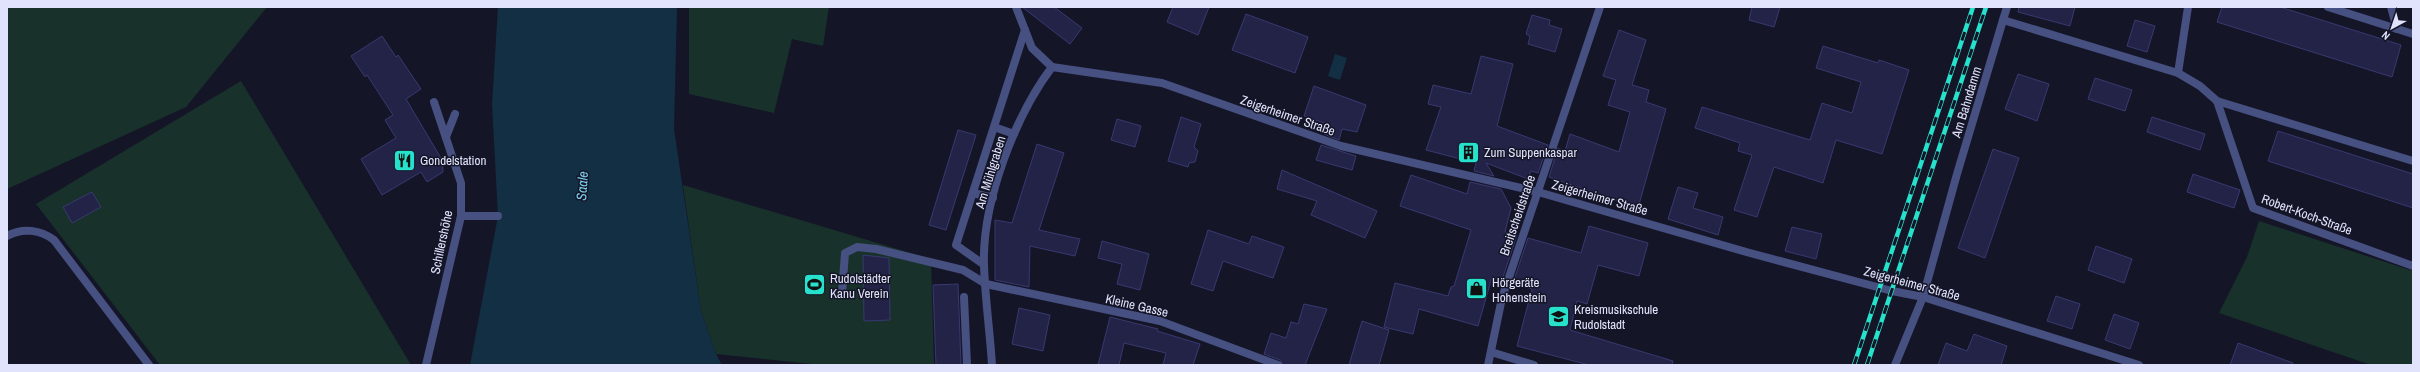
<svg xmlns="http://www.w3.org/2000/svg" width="2420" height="372" font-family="'Archivo Narrow',sans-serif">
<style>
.green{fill:#18322b}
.water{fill:#132f43}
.building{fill:#232347;stroke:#383970}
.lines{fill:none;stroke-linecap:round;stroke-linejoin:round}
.lane{stroke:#465081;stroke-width:8}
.street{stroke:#465081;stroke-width:8}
.rail-casing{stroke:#26e1cc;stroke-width:4.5}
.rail{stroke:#151528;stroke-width:3;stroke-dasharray:9;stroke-linecap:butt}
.labels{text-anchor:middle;stroke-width:3;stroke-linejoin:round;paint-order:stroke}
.street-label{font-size:13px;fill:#e0e3fb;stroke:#151528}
.poi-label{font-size:13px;fill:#e0e3fb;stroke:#151528;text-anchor:start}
.water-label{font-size:14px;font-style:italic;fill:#7cd0ed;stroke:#151528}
</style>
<rect width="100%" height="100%" fill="#151528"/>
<g class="green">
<path d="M 7,7 L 267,7 L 186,107 L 7,189 Z"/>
<path d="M 689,7 L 829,7 L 823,46 L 792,39 L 774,113 L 689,94 Z"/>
<path d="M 241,81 L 411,365 L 160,365 L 36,204 Z"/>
<path d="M 683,185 L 931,259 L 934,365 L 821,365 L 716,354 L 701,311 Z"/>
<path d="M 2259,221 L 2413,271 L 2413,365 L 2371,365 L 2219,313 L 2247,257 Z"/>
</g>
<g class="water">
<path d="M 498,7 L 677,7 L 674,129 L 701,311 L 716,354 L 722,365 L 470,365 L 498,216 L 492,104 Z"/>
<path d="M 1335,54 L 1347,58 L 1340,80 L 1328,76 Z"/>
</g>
<g class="building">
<path d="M 1022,7 L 1054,7 L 1082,28 L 1070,44 Z"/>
<path d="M 1173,7 L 1209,7 L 1198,35 L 1167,22 Z"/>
<path d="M 1752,7 L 1780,7 L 1774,27 L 1749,20 Z"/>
<path d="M 2019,7 L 2075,7 L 2070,26 L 2018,12 Z"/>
<path d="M 2222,7 L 2280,7 L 2401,45 L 2392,77 L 2217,22 Z"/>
<path d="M 1246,14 L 1308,37 L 1295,73 L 1232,50 Z"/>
<path d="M 1532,15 L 1550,20 L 1549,25 L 1562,29 L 1555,52 L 1528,44 L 1530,36 L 1526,34 Z"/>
<path d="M 2135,20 L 2155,26 L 2147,52 L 2127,46 Z"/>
<path d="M 1619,30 L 1646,40 L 1632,85 L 1649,90 L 1646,102 L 1666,109 L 1638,208 L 1549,177 L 1558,148 L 1565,151 L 1570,134 L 1619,152 L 1630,112 L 1608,105 L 1616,80 L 1603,76 Z"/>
<path d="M 382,36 L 396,57 L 398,55 L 421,89 L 406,99 L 442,160 L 443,172 L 427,182 L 421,172 L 382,195 L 361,159 L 396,138 L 385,120 L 393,115 L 367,75 L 365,77 L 351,56 Z"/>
<path d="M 1823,46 L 1878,63 L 1879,60 L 1909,70 L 1882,154 L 1836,140 L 1823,183 L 1774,167 L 1757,217 L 1734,210 L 1752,155 L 1738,151 L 1740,143 L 1695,128 L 1702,107 L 1810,140 L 1822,103 L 1852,113 L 1861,82 L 1816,68 Z"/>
<path d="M 1481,56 L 1513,64 L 1497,126 L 1548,145 L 1538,173 L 1531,171 L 1528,179 L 1486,163 L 1494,176 L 1474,171 L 1476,163 L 1426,150 L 1441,107 L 1428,104 L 1433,85 L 1471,94 Z"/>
<path d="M 2018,74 L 2049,84 L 2037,121 L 2005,109 Z"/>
<path d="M 2095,78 L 2132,90 L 2125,111 L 2088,99 Z"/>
<path d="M 1314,86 L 1366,105 L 1357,132 L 1342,129 L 1339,140 L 1324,134 L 1327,124 L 1304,116 Z"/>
<path d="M 1181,117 L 1201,124 L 1194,147 L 1198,151 L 1195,162 L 1189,163 L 1188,167 L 1168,161 Z"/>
<path d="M 2152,117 L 2205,134 L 2200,150 L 2147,132 Z"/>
<path d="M 1117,119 L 1141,126 L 1135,147 L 1111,140 Z"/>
<path d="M 958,130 L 976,135 L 946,230 L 929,225 Z"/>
<path d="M 2278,131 L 2413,174 L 2413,208 L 2268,161 Z"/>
<path d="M 1037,144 L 1064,153 L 1039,230 L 1080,239 L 1075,256 L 1030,246 L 1029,287 L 995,280 L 995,220 L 1012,223 Z"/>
<path d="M 1321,145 L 1356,156 L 1352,170 L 1316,160 Z"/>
<path d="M 1993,149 L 2019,158 L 1985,258 L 1958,248 Z"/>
<path d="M 1282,170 L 1377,211 L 1365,238 L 1311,215 L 1317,201 L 1277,189 Z"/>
<path d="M 2193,174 L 2240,190 L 2234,208 L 2187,192 Z"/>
<path d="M 1411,175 L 1467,194 L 1470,182 L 1501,189 L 1511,208 L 1505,232 L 1517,235 L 1502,280 L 1492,277 L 1478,326 L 1419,309 L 1413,334 L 1384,327 L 1395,283 L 1448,296 L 1451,287 L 1454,286 L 1471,230 L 1400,206 Z"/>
<path d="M 1678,187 L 1698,193 L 1693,208 L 1723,217 L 1718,235 L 1668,219 Z"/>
<path d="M 92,192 L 101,207 L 72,223 L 63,207 Z"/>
<path d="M 1589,226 L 1648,243 L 1639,276 L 1598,265 L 1587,304 L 1577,301 L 1570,330 L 1673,361 L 1672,365 L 1589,365 L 1517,346 L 1532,289 L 1513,283 L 1528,238 L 1581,253 Z"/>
<path d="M 1792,227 L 1822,234 L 1816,259 L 1785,251 Z"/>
<path d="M 1208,230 L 1249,244 L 1252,236 L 1284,247 L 1273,278 L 1223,261 L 1213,291 L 1191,284 Z"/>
<path d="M 1102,241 L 1149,254 L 1140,290 L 1117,284 L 1122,264 L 1098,258 Z"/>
<path d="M 2096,246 L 2132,259 L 2124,283 L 2088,270 Z"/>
<path d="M 863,255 L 889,258 L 890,320 L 864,321 Z"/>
<path d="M 958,284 L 961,365 L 936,365 L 933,285 Z"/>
<path d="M 2056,296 L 2080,304 L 2072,329 L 2047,321 Z"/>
<path d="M 1304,304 L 1327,309 L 1305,365 L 1283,365 L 1280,360 L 1264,354 L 1271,333 L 1286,338 L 1291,322 L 1298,324 Z"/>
<path d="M 1019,308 L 1050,315 L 1043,351 L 1012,344 Z"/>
<path d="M 2114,314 L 2139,323 L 2130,349 L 2105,340 Z"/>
<path d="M 1110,317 L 1158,329 L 1157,331 L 1200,344 L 1193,365 L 1163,365 L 1166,353 L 1124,343 L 1119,365 L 1098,365 Z"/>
<path d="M 1362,321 L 1389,330 L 1379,365 L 1349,365 Z"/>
<path d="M 1974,334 L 2007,346 L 2001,365 L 1938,365 L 1946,343 L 1967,351 Z"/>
<path d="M 2238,343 L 2293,363 L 2293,365 L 2230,365 Z"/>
</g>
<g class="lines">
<g class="lane">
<path d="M 1016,7 L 1032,48 L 1052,67"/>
<path d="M 2188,7 L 2178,73 L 2200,86 L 2217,101 L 2253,208 L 2413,266"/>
<path d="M 2328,7 L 2413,34"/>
<path d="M 2391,7 L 2397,29"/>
<path d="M 2003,20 L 2007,7"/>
<path d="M 2217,101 L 2413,161"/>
<path d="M 994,127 L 1014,134"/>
<path d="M 446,137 L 455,114"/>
<path d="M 973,193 L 993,198"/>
<path d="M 461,216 L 498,216"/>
<path d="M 7,236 C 23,227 41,230 54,240 L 149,365"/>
<path d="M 983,264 L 956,245 L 1025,30"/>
<path d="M 842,294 L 845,253 L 857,247 L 876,249 L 963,270 L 986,284"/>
<path d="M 964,297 L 967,365"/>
<path d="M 1491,352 L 1534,365"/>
<path d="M 426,365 L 461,216 L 461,183 L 434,102"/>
</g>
<g class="street">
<path d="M 986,284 L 1160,321 L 1278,365"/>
<path d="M 992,365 C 990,332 985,298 984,265 C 982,202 1015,116 1052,67 L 1162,83 L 1341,146 L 1538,192 L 1750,253 L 1892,291 L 1923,297 L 2139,365"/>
<path d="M 1488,365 L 1502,298 L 1600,7"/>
<path d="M 1895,365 L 1923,297 L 1957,174 L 2003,20 L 2178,73"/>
</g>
<defs>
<g id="rail">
<path d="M 1854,365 L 1973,7"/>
<path d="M 1867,365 L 1986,7"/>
</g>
</defs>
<use href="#rail" class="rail-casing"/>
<use href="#rail" class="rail"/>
</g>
<defs>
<symbol id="building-square" viewBox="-11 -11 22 22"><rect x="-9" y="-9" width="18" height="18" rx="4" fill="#26e1cc" stroke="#151528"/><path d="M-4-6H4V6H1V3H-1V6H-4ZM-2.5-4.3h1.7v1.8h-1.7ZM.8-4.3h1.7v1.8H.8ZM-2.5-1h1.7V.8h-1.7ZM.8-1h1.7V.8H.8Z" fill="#111"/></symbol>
<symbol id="restaurant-square" viewBox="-11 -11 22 22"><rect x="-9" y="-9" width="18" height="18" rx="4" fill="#26e1cc" stroke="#151528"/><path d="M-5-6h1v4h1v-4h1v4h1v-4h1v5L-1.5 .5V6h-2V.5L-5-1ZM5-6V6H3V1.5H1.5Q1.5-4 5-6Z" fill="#111"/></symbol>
<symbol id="stadium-square" viewBox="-11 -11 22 22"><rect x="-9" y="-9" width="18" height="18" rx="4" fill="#26e1cc" stroke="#151528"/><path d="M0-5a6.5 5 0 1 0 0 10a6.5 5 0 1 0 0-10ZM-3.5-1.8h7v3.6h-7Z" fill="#111"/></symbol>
<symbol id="shop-square" viewBox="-11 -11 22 22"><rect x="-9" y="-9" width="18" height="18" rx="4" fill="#26e1cc" stroke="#151528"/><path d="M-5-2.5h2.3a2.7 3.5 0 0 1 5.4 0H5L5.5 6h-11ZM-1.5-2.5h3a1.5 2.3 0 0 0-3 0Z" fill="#111"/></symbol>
<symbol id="school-square" viewBox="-11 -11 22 22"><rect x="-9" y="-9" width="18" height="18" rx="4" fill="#26e1cc" stroke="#151528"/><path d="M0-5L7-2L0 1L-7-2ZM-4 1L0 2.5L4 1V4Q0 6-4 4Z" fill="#111"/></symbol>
</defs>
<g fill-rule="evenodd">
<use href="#building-square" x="1456" y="140" width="25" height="25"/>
<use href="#restaurant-square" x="392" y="148" width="25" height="25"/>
<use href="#stadium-square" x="802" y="272" width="25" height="25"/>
<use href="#shop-square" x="1464" y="276" width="25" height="25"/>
<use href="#school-square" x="1546" y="304" width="25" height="25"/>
</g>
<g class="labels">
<g class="street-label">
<text transform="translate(1966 102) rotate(-73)" y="5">Am Bahndamm</text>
<text transform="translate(1288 115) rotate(19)" y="5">Zeigerheimer Straße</text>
<text transform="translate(990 172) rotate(-73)" y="5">Am Mühlgraben</text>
<text transform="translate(1600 197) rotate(16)" y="5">Zeigerheimer Straße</text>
<text transform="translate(2307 214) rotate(20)" y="5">Robert-Koch-Straße</text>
<text transform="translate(1517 215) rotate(-71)" y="5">Breitscheidstraße</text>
<text transform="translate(441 242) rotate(-78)" y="5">Schillershöhe</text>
<text transform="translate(1912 283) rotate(15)" y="5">Zeigerheimer Straße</text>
<text transform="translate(1137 305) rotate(13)" y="5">Kleine Gasse</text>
</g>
<g class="poi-label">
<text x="1484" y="157">Zum Suppenkaspar</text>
<text x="420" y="165">Gondelstation</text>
<text x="830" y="283">Rudolstädter<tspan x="830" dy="15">Kanu Verein</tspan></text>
<text x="1492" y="287">Hörgeräte<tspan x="1492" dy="15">Hohenstein</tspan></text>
<text x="1574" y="314">Kreismusikschule<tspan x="1574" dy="15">Rudolstadt</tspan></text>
</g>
<g class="water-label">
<text transform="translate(582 186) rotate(-86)" y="5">Saale</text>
</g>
</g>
<rect width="2420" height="372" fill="none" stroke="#e0e3fb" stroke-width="16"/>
<g transform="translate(2392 28) rotate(220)" stroke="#151528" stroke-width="3" paint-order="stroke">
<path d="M0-3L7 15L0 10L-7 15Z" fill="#e0e3fb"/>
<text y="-6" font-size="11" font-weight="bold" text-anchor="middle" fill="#e0e3fb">N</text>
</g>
</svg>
